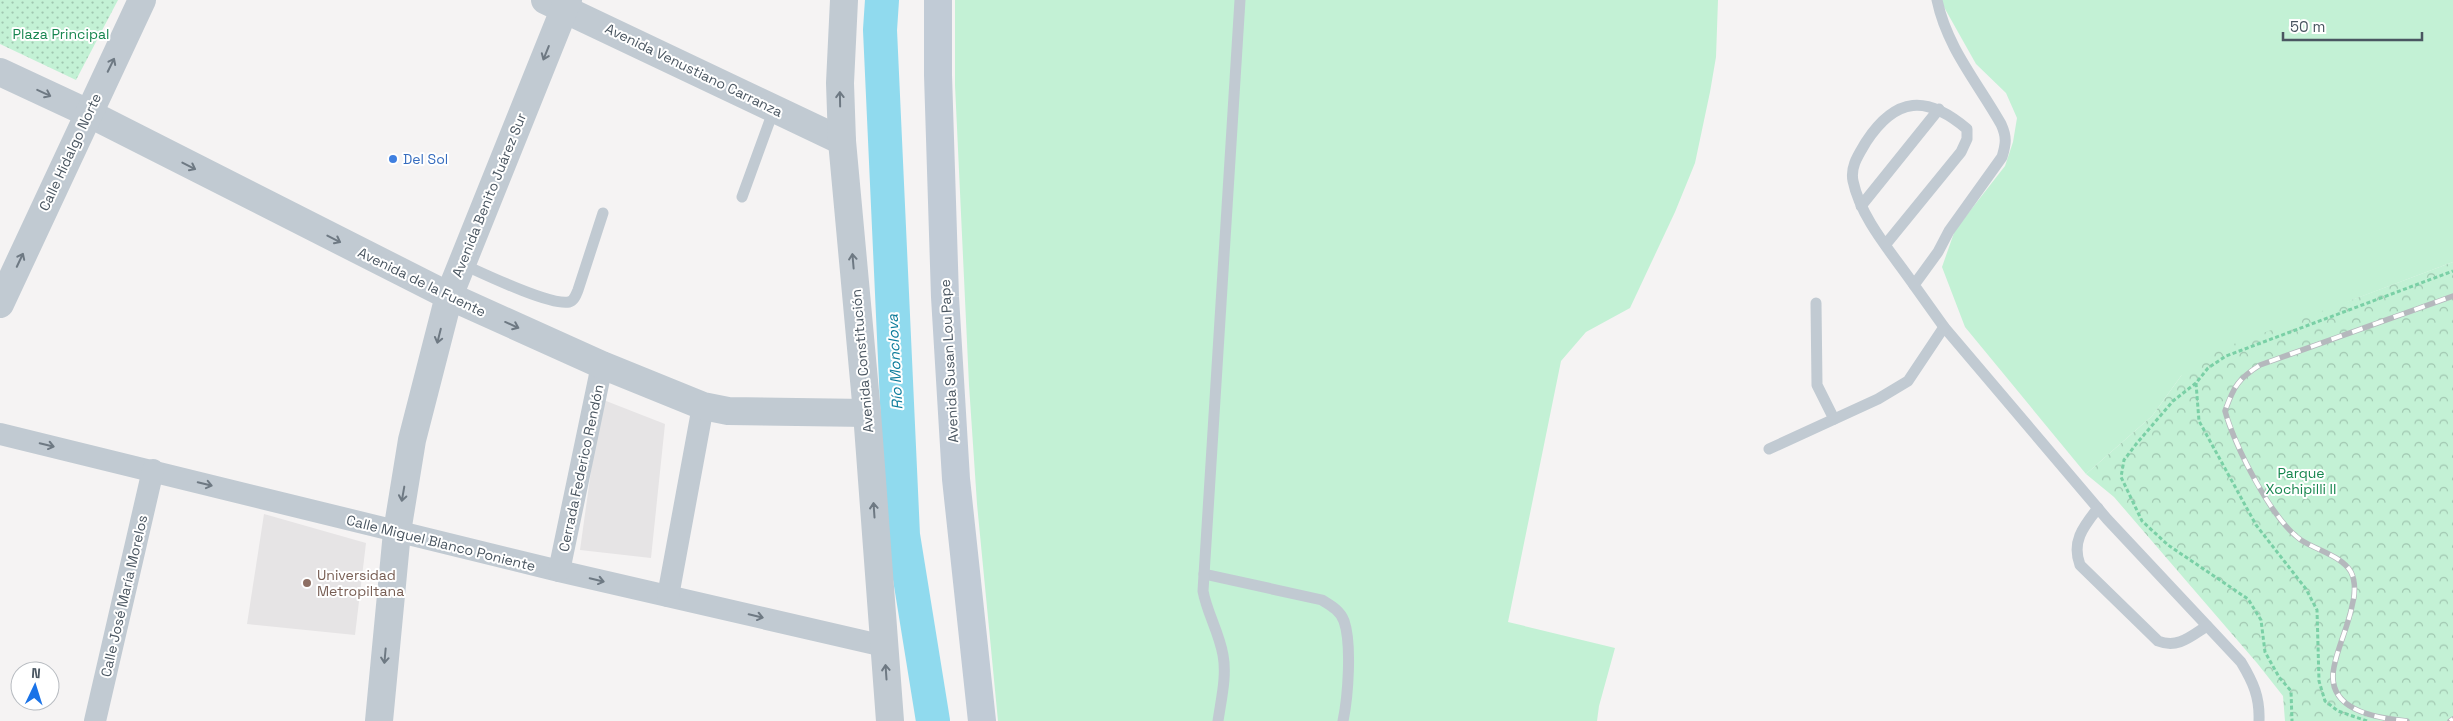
<svg xmlns="http://www.w3.org/2000/svg" width="2453" height="721" font-family="'Space Grotesk',sans-serif">
<style>
.education{fill:#e6e4e5}
.green{fill:#c3f1d5}
.forest{fill:url(#forest-crowns)}
.park{fill:url(#park-dots)}
.lines{fill:none;stroke-linecap:round;stroke-linejoin:round}
.river{stroke:#90daee;stroke-width:34}
.path{stroke:#7ad0a6;stroke-width:3;stroke-dasharray:4 2.5;stroke-linecap:butt}
.service{stroke:#c1cad2;stroke-width:11}
.minor{stroke:#c1cad2;stroke-width:22}
.tertiary{stroke:#c1cad2;stroke-width:28}
.secondary{stroke:#c1cbd6;stroke-width:28}
.rail-casing{stroke:#b5b8bd;stroke-width:5.5}
.rail{stroke:#fff;stroke-width:4;stroke-dasharray:11;stroke-linecap:butt}
.oneway{stroke:#6e7983}
.shop-dot{fill:#3f7fe0;stroke:#fff;stroke-width:2}
.education-dot{fill:#8d6e63;stroke:#fff;stroke-width:2}
.labels{text-anchor:middle;stroke-width:4;stroke-linejoin:round;paint-order:stroke}
.park-label{font-size:14px;fill:#17864f;stroke:#fff}
.street-label{font-size:14px;fill:#4a5661;stroke:#fff}
.shop-label{font-size:14px;fill:#366cbe;stroke:#fff;text-anchor:start}
.education-label{font-size:14px;fill:#785e54;stroke:#fff;text-anchor:start}
.water-label{font-size:15px;font-style:italic;fill:#0c7c9b;stroke:#fff}
</style>
<defs>
<pattern id="forest-crowns" width="20" height="18" patternUnits="userSpaceOnUse" patternTransform="scale(1.25)"><rect width="20" height="18" fill="#c3f1d5"/><path d="M2 6a3 3 0 1 1 6 0M12 15a3 3 0 1 1 6 0" fill="none" stroke="#a0c6b0"/></pattern>
<pattern id="park-dots" width="8" height="8" patternUnits="userSpaceOnUse" patternTransform="scale(1.25)"><rect width="8" height="8" fill="#c3f1d5"/><path d="M2 2h.1M6 6h.1" fill="none" stroke="#a0c6b0" stroke-width="1.8" stroke-linecap="round"/></pattern>
</defs>
<rect width="100%" height="100%" fill="#f5f3f3"/>
<g class="education">
<path d="M 601,399 L 665,424 L 651,558 L 580,550 Z"/>
<path d="M 264,514 L 366,543 L 355,635 L 247,624 Z"/>
</g>
<g class="green">
<path d="M 955,0 L 1718,0 L 1716,57 L 1710,92 L 1695,163 L 1675,212 L 1630,308 L 1586,332 L 1561,361 L 1508,622 L 1615,648 L 1599,706 L 1597,721 L 998,721 L 977,504 L 969,385 L 955,85 Z"/>
<path d="M 1940,0 L 2453,0 L 2453,262 L 2352,300 L 2181,376 L 2152,416 L 2086,474 L 1965,327 L 1942,267 L 1955,230 L 2005,166 L 2013,142 L 2017,118 L 2006,93 L 1976,64 Z"/>
</g>
<path class="forest" d="M 2453,262 L 2453,721 L 2285,721 L 2283,696 L 2257,663 L 2114,497 L 2086,474 L 2152,416 L 2181,376 L 2207,354 Z"/>
<path class="park" d="M 0,0 L 118,0 L 76,80 L 0,44 Z"/>
<g class="lines">
<path class="river" d="M 882,0 L 880,30 L 903,535 L 933,721"/>
<g class="path">
<path d="M 2196,383 L 2173,401 L 2137,443 L 2124,460 L 2121,477 L 2142,521 L 2168,545 L 2248,599 L 2261,620 L 2265,652 L 2279,677 L 2291,691 L 2292,721"/>
<path d="M 2367,721 L 2338,711 L 2325,701 L 2319,681 L 2317,610 L 2306,589 L 2256,525 L 2199,421 L 2196,383 L 2208,368 L 2226,356 L 2453,271"/>
</g>
<g class="service">
<path d="M 1937,0 C 1947,48 1978,83 2001,124 C 2007,137 2006,144 2002,157 L 1949,231 L 1938,252 L 1914,285 L 1944,327 L 2107,519 L 2241,662 C 2253,682 2260,697 2259,721"/>
<path d="M 742,197 L 774,109"/>
<path d="M 1861,206 L 1939,109"/>
<path d="M 1886,244 L 1961,152 L 1967,139 L 1967,129 C 1927,95 1896,96 1866,142 C 1859,154 1850,166 1853,181 C 1861,219 1892,253 1914,285"/>
<path d="M 462,264 C 482,273 550,306 569,302 C 574,301 576,295 578,290 L 603,213"/>
<path d="M 1816,303 L 1817,385 L 1834,419"/>
<path d="M 1769,449 L 1878,399 L 1908,381 L 1944,327"/>
<path d="M 2098,508 C 2084,526 2071,541 2080,565 L 2158,641 C 2178,649 2191,636 2207,626"/>
<path d="M 1204,574 L 1322,600 C 1330,605 1340,610 1344,621 C 1352,644 1348,697 1343,721"/>
<path d="M 1218,721 C 1221,700 1227,676 1223,655 C 1219,632 1207,613 1203,591 L 1240,0"/>
</g>
<g class="minor">
<path d="M 0,434 L 559,571 L 884,646"/>
<path d="M 559,571 L 602,365"/>
<path d="M 668,596 L 703,406"/>
<path d="M 95,721 L 153,470"/>
</g>
<g class="tertiary">
<path d="M 545,0 L 842,141"/>
<path d="M 844,0 L 840,83 L 842,141 L 867,413 L 890,721"/>
<path d="M 0,72 L 88,113 L 449,296 L 602,365 L 703,406 L 728,411 L 867,413"/>
<path d="M 0,304 L 142,0"/>
<path d="M 379,721 L 397,532 L 412,440 L 449,296 L 568,0"/>
</g>
<path class="secondary" d="M 938,0 L 938,75 L 945,297 L 956,479 L 982,721"/>
<defs>
<g id="rail">
<path d="M 2407,721 C 2375,718 2325,710 2334,667 C 2338,646 2348,627 2352,606 C 2355,596 2356,582 2351,572 C 2342,556 2316,550 2301,540 C 2271,519 2235,446 2225,411 C 2234,386 2238,379 2260,365 L 2453,296"/>
<path d="M 2450,721 L 2453,719"/>
</g>
</defs>
<use href="#rail" class="rail-casing"/>
<use href="#rail" class="rail"/>
</g>
<defs><path id="oneway-shaft" d="M-6 0H5M1.5-3L5.5 0L1.5 3" fill="none" stroke-width="1.6" stroke-linecap="round" stroke-linejoin="round" transform="scale(1.25)"/></defs>
<g class="oneway">
<use href="#oneway-shaft" transform="translate(546 53) rotate(112)"/>
<use href="#oneway-shaft" transform="translate(111 65) rotate(-64)"/>
<use href="#oneway-shaft" transform="translate(44 93) rotate(25)"/>
<use href="#oneway-shaft" transform="translate(840 99) rotate(-91)"/>
<use href="#oneway-shaft" transform="translate(189 166) rotate(27)"/>
<use href="#oneway-shaft" transform="translate(334 239) rotate(27)"/>
<use href="#oneway-shaft" transform="translate(20 260) rotate(-65)"/>
<use href="#oneway-shaft" transform="translate(853 261) rotate(-95)"/>
<use href="#oneway-shaft" transform="translate(512 325) rotate(24)"/>
<use href="#oneway-shaft" transform="translate(439 336) rotate(104)"/>
<use href="#oneway-shaft" transform="translate(47 445) rotate(13)"/>
<use href="#oneway-shaft" transform="translate(205 484) rotate(14)"/>
<use href="#oneway-shaft" transform="translate(403 494) rotate(100)"/>
<use href="#oneway-shaft" transform="translate(874 510) rotate(-94)"/>
<use href="#oneway-shaft" transform="translate(597 580) rotate(13)"/>
<use href="#oneway-shaft" transform="translate(756 616) rotate(13)"/>
<use href="#oneway-shaft" transform="translate(385 656) rotate(95)"/>
<use href="#oneway-shaft" transform="translate(886 672) rotate(-94)"/>
</g>
<circle class="shop-dot" cx="393" cy="159" r="5"/>
<circle class="education-dot" cx="307" cy="583" r="5"/>
<g class="labels">
<g class="park-label">
<text x="61" y="39">Plaza Principal</text>
<text x="2301" y="478">Parque<tspan x="2301" dy="16">Xochipilli II</tspan></text>
</g>
<g class="street-label">
<text transform="translate(694 70) rotate(26)" y="5">Avenida Venustiano Carranza</text>
<text transform="translate(70 152) rotate(-65)" y="5">Calle Hidalgo Norte</text>
<text transform="translate(489 195) rotate(-68)" y="5">Avenida Benito Juárez Sur</text>
<text transform="translate(422 282) rotate(26)" y="5">Avenida de la Fuente</text>
<text transform="translate(862 361) rotate(-95)" y="5">Avenida Constitución</text>
<text transform="translate(949 361) rotate(-93)" y="5">Avenida Susan Lou Pape</text>
<text transform="translate(581 468) rotate(-78)" y="5">Cerrada Federico Rendón</text>
<text transform="translate(441 543) rotate(14)" y="5">Calle Miguel Blanco Poniente</text>
<text transform="translate(124 596) rotate(-77)" y="5">Calle José María Morelos</text>
</g>
<g class="shop-label">
<text x="403" y="164">Del Sol</text>
</g>
<g class="education-label">
<text x="317" y="580">Universidad<tspan x="317" dy="16">Metropiltana</tspan></text>
</g>
<g class="water-label">
<text transform="translate(895 362) rotate(-93)" y="5">Río Monclova</text>
</g>
</g>
<g transform="translate(35 686) rotate(4)"><circle r="24" fill="#ffffff" stroke="#b7bbc0"/>
<path d="M0-4L9 19L0 12L-9 19Z" fill="#1a73e8"/>
<text y="-8" font-size="14" font-weight="bold" text-anchor="middle" fill="#4a5661">N</text>
</g>
<path d="M2283 32v8h139v-8" fill="none" stroke="#4a5661" stroke-width="2.5"/>
<text x="2290" y="32" font-size="15" fill="#4a5661" stroke="#ffffff" stroke-width="4" paint-order="stroke">50 m</text>
</svg>
